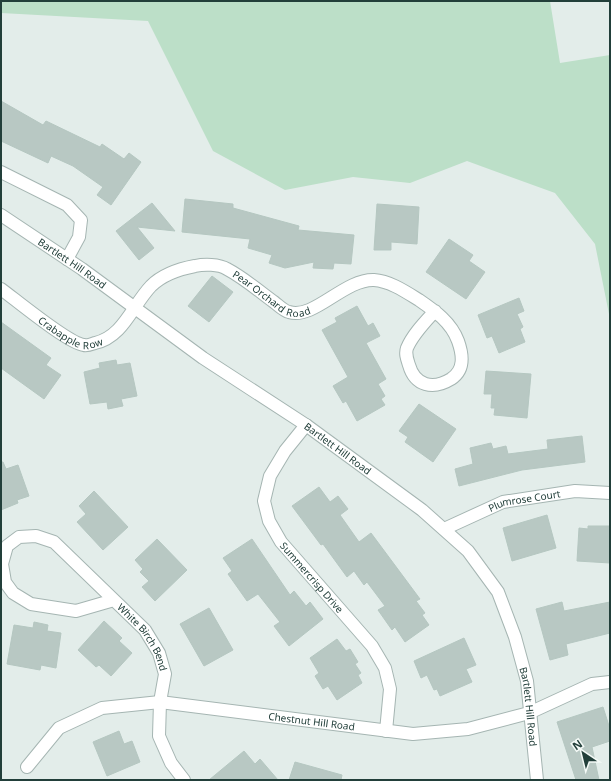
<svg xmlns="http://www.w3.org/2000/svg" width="611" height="781" font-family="'Noto Sans',sans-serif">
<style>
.green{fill:#bcdfc8}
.building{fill:#b8c8c3;stroke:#b5c7c1}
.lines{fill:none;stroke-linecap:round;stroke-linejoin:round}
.street-casing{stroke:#a5b5b2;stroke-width:14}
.street{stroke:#fff;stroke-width:12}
.labels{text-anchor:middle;stroke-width:3;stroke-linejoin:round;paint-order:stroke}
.street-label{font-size:10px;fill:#223f3a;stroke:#f4faf7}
</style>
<rect width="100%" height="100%" fill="#e3edea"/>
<path class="green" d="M 1,1 L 550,1 L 560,63 L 610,55 L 610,319 L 595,244 L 555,193 L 467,161 L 410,183 L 353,177 L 285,190 L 213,151 L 148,21 L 1,13 Z"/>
<g class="building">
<path d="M 1,101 L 43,125 L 46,121 L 100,147 L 102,144 L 124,159 L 129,153 L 141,162 L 111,205 L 97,195 L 103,187 L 73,166 L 51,156 L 48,163 L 1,141 Z"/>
<path d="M 185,199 L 233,204 L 233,208 L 299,226 L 298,230 L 354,235 L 351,264 L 334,263 L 333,269 L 313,268 L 314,262 L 285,268 L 269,263 L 272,255 L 248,248 L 250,239 L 182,232 Z"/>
<path d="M 152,203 L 175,231 L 137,227 L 154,248 L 139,260 L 116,231 Z"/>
<path d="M 377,204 L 419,207 L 417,244 L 391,242 L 391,250 L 374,250 Z"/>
<path d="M 449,239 L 473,255 L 469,261 L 485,272 L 466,299 L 426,272 Z"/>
<path d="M 212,276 L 233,292 L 209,322 L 188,306 Z"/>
<path d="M 519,298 L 524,311 L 517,314 L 523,327 L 520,329 L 525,342 L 499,353 L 492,336 L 487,338 L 478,315 Z"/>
<path d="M 357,306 L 368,326 L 373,323 L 380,336 L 366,343 L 386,379 L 378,384 L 385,396 L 381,399 L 385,405 L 357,421 L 346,401 L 343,403 L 333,386 L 348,377 L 322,330 L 337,322 L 335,318 Z"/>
<path d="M 1,322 L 51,358 L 46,365 L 61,375 L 44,399 L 1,368 Z"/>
<path d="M 116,360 L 117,365 L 130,363 L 137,396 L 121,399 L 123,406 L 108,409 L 107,402 L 90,404 L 84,372 L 100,368 L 99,363 Z"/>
<path d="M 486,371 L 531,374 L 527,418 L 494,415 L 495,408 L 491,408 L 492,394 L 484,394 Z"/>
<path d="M 419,404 L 456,429 L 433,462 L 405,442 L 408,437 L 399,431 Z"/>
<path d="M 582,436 L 585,462 L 522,470 L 459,486 L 455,469 L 473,464 L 470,448 L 491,443 L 493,449 L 506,446 L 508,454 L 548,449 L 547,440 Z"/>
<path d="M 1,462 L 3,462 L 6,469 L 18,465 L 29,496 L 17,500 L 18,503 L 1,510 Z"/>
<path d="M 319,487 L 330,502 L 338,496 L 348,509 L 340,515 L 359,542 L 371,533 L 420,599 L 416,601 L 425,613 L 422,615 L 429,625 L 405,642 L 395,627 L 392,630 L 378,610 L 385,606 L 367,582 L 364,585 L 354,571 L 347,577 L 323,544 L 321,545 L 292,506 Z"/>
<path d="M 94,491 L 128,527 L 103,550 L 77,522 L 86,514 L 79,506 Z"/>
<path d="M 547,515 L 556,548 L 512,561 L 503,528 Z"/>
<path d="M 588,526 L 610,526 L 610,563 L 577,561 L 579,528 L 588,529 Z"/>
<path d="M 157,539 L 187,570 L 155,601 L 142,587 L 149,581 L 140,572 L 143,569 L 135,560 Z"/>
<path d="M 252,539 L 290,595 L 294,591 L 306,606 L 310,602 L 323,619 L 289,646 L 274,626 L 280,622 L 258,594 L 247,601 L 228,574 L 232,571 L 223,558 Z"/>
<path d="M 562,602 L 564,611 L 610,602 L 610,633 L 566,644 L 568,655 L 550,660 L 536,609 Z"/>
<path d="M 209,608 L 233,650 L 204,666 L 180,624 Z"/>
<path d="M 104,621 L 122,638 L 119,641 L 132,653 L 111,676 L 99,665 L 96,667 L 78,650 Z"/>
<path d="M 34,622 L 48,625 L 47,631 L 61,633 L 56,668 L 41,665 L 40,670 L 7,664 L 14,625 L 33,628 Z"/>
<path d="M 464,638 L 476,665 L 466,669 L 472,682 L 440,696 L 437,689 L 434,690 L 427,675 L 421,678 L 414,661 Z"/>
<path d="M 337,639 L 346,651 L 350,649 L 358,662 L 355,664 L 361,673 L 358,675 L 362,683 L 337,700 L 328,686 L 323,689 L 315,676 L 319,673 L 310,658 Z"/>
<path d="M 603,707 L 610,729 L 610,741 L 592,747 L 599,780 L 576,780 L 557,722 Z"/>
<path d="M 119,731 L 124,744 L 132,741 L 140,762 L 107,776 L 93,742 Z"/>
<path d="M 244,751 L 255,764 L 260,759 L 278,780 L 209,780 Z"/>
<path d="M 295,762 L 342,775 L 341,780 L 289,780 Z"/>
</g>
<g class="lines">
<defs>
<g id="street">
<path d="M 1,172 L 67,205 L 81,220 L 79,237 L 67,259"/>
<path id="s1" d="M 1,215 L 82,269 L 203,358 L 306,425 L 422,510 L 468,551 L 498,592 L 515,637 L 527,681 L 537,780"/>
<path id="s2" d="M 1,289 C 16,300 69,344 84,345 C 87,346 92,344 95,343 C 123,337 132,306 151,286 C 163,274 179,269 195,266 C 204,264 219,264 227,269 C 244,278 259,291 274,302 C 278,305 284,311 289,312 C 314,320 344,279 374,280 C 390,281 406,292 419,300 C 435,311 451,322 458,341 C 463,355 465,370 451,379 C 433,390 415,386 409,365 C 407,359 405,354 407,348 C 413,334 425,322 435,311"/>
<path id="s3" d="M 306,425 L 285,451 L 270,476 L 264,501 L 269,521 L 281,542 L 372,646 L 385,668 L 390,689 L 386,731"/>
<path id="s4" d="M 444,529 L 503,502 L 575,491 L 610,493"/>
<path id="s5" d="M 114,600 L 76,611 L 31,604 L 13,593 L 5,582 L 2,564 L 7,546 L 19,537 L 36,536 L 54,542 L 145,630 L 159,653 L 165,674 L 160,702 L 159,736 L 171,763 L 184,780"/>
<path id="s6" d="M 27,767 L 59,728 L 102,708 L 160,702 L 413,734 L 468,729 L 529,713 L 592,684 L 610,682"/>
</g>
</defs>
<use href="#street" class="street-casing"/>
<use href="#street" class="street"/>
</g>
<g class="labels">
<g class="street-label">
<text dy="4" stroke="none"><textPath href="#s1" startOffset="86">Bartlett Hill Road</textPath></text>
<text dy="4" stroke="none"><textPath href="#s2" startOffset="328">Pear Orchard Road</textPath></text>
<text dy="4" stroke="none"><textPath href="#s2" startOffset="84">Crabapple Row</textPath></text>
<text dy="4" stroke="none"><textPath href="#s1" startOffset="410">Bartlett Hill Road</textPath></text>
<text dy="4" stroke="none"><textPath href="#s4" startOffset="86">Plumrose Court</textPath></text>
<text dy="4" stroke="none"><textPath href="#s3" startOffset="180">Summercrisp Drive</textPath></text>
<text dy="4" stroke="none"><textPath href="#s5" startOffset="339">White Birch Bend</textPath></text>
<text dy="4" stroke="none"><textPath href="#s1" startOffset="746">Bartlett Hill Road</textPath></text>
<text dy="4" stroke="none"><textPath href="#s6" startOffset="309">Chestnut Hill Road</textPath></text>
</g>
</g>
<rect width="611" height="781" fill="none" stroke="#223f3a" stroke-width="4"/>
<g transform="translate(583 753) rotate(325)" stroke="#f4faf7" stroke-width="3" paint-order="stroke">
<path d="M0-3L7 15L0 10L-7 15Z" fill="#223f3a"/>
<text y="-6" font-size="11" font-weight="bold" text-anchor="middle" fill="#223f3a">N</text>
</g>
</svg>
